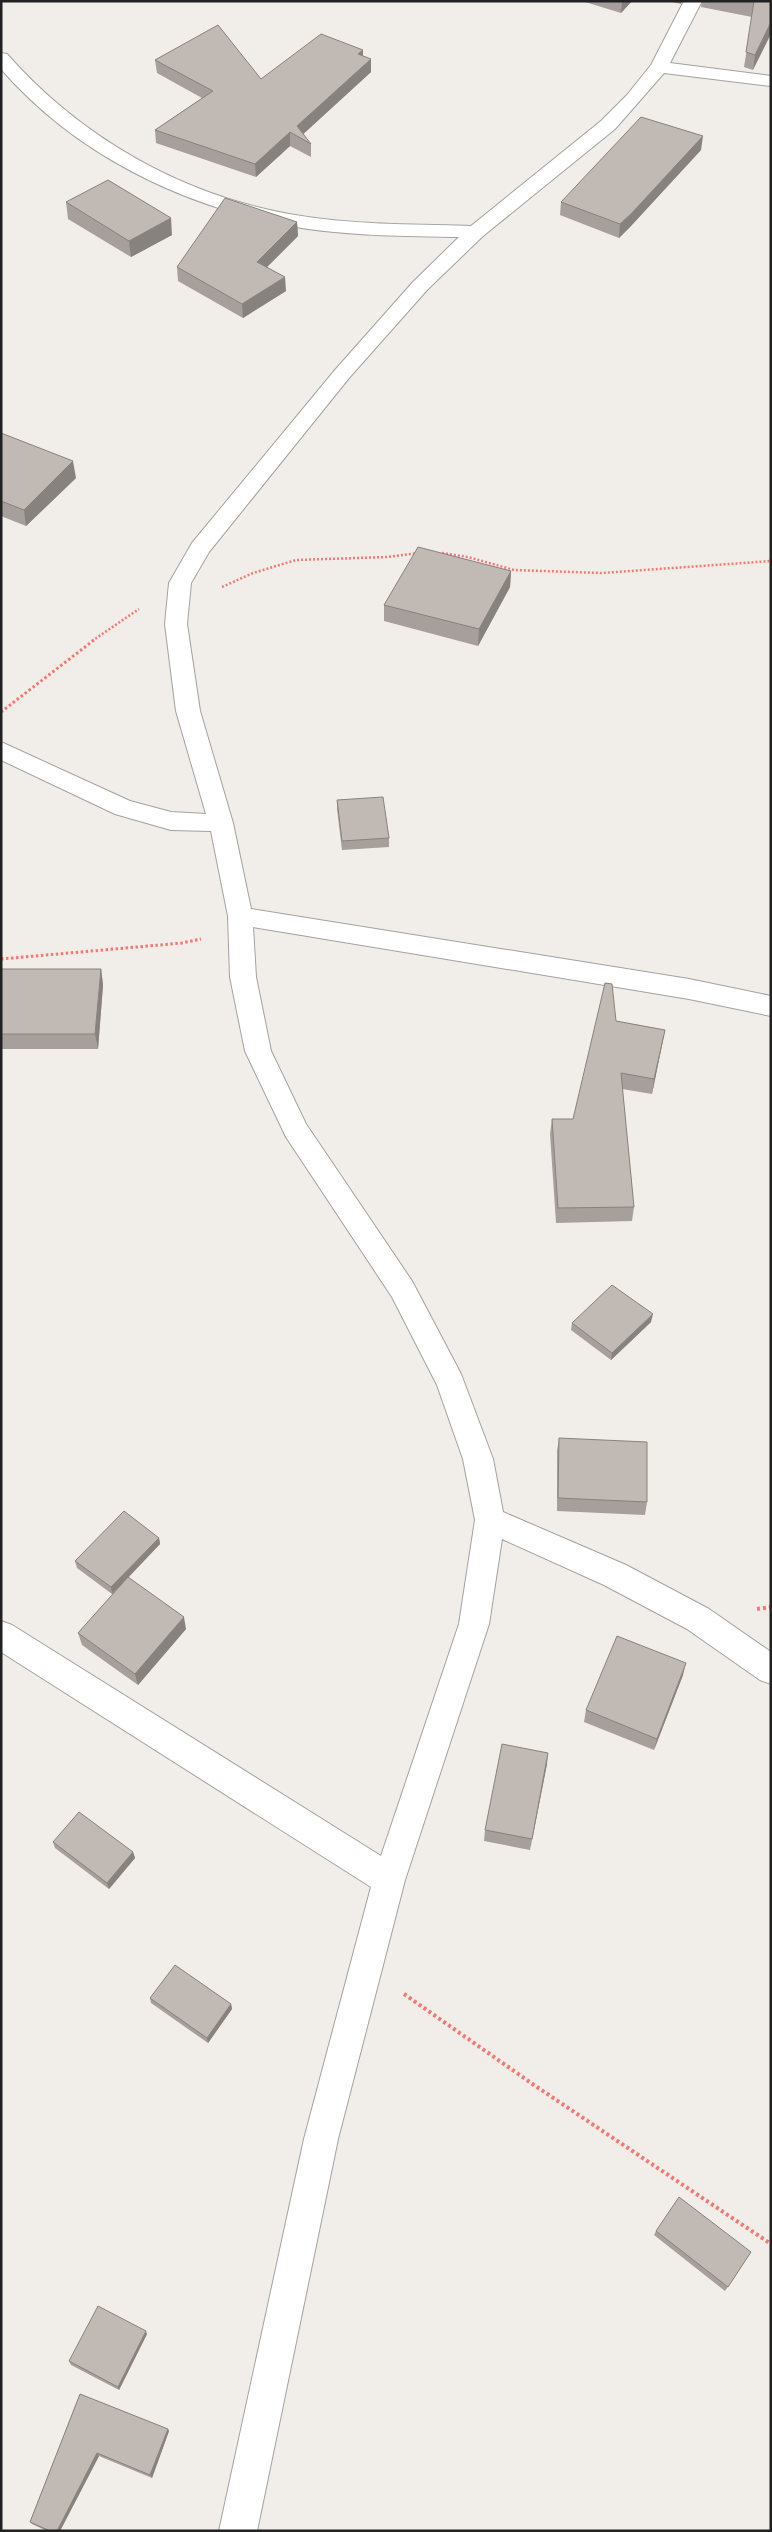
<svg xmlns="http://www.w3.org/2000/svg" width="772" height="2532" font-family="Commissioner,sans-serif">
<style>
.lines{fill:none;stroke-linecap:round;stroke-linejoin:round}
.street-casing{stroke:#a2a2a2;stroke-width:2}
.path-far2{stroke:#f47976;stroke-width:2.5;stroke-dasharray:2 2;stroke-linecap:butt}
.path-far1{stroke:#f47976;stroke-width:3;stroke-dasharray:2.5 2.5;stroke-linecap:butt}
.path{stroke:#f47976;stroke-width:4;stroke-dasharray:3 3;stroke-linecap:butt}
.street{fill:#fff;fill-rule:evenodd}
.wall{fill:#a69f9b}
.shaded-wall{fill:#87827e}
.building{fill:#c1b9b4;stroke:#87827e}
</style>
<rect width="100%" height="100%" fill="#f1ede8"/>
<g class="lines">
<defs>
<path id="street" d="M 684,1 L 702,1 L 670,63 L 771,76 L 771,86 L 664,73 L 615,129 L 483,236 L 427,290 L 349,378 L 209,552 L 191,583 L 187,624 L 200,711 L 233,823 L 251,909 L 689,979 L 771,996 L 771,1016 L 689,999 L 253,927 L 256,977 L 271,1051 L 306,1124 L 412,1281 L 461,1374 L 493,1459 L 503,1512 L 626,1565 L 709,1609 L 771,1652 L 771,1684 L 760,1680 L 687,1629 L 604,1585 L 502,1539 L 489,1624 L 405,1880 L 338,2139 L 257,2531 L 219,2531 L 304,2139 L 371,1887 L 1,1652 L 1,1621 L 12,1625 L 381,1856 L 459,1624 L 475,1520 L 463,1459 L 437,1385 L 392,1297 L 286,1137 L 245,1051 L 230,977 L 228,916 L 211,831 L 171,830 L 115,814 L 1,760 L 1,742 L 130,801 L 171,812 L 206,814 L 176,711 L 165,624 L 169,583 L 192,543 L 335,370 L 413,282 L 459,237 C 403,236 345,236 289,226 C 180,205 75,154 1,69 L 1,53 L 7,54 C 80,137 180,194 289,214 C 349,225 411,224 471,226 L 601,121 L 627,95 L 651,65 Z"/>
</defs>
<use href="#street" class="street-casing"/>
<g class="path-far2">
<path d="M 442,553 L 468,557 L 514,570 L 602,573 L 771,561"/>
<path d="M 222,587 L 253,573 L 296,560 L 387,557 L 418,553"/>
<path d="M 92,641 L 139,609"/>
</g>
<g class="path-far1">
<path d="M 1,712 L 94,640"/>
<path d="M 1,959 L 182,943 L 201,939"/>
</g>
<g class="path">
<path d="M 757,1609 L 771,1607"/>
<path d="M 404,1994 L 534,2085 L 771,2244"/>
</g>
<use href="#street" class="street"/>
</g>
<g class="wall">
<path d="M 582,1 L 632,1 L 621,13 Z"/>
<path d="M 668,1 L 682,1 L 681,4 Z"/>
<path d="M 702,1 L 771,1 L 753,70 L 744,67 L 752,17 L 701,7 Z"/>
<path d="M 363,50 L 363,56 L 371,72 L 303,134 L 311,144 L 311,157 L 290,146 L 256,177 L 156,143 L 155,130 L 202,98 L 157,73 L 155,60 L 261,79 Z"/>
<path d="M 701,150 L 630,227 L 619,238 L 560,215 L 561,202 Z"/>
<path d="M 66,202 L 172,235 L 131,257 L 68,219 Z"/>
<path d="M 297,222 L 298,236 L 267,267 L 286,291 L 243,318 L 178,281 L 177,267 Z"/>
<path d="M 1,433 L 76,478 L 26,526 L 1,516 Z"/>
<path d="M 511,571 L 510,587 L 478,646 L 384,621 L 384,605 Z"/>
<path d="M 337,800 L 389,838 L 389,847 L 342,850 L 337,809 Z"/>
<path d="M 1,969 L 101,969 L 103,985 L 98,1049 L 1,1049 Z"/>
<path d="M 616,1021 L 665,1030 L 662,1045 L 652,1094 L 622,1089 L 634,1207 L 632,1221 L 556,1223 L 550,1134 L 552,1119 L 573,1119 Z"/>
<path d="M 651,1322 L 611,1360 L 571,1330 L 572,1323 Z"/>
<path d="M 559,1438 L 647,1502 L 645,1515 L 557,1511 L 557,1451 Z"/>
<path d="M 159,1538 L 160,1544 L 128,1578 L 186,1629 L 138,1685 L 82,1645 L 78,1633 L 120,1586 L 112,1594 L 77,1568 L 75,1561 Z"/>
<path d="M 683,1675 L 654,1750 L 584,1722 L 586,1710 Z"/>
<path d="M 547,1764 L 530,1850 L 484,1841 L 485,1830 Z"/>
<path d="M 53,1842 L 133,1852 L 135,1858 L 109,1889 L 55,1848 Z"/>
<path d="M 150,1998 L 231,2004 L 232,2009 L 208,2043 L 151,2003 Z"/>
<path d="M 656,2231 L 751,2252 L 725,2291 L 654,2235 Z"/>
<path d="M 147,2334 L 119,2390 L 71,2365 L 69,2361 Z"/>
<path d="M 80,2394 L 169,2431 L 152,2478 L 99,2456 L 60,2531 L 47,2531 L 32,2524 L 30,2522 Z"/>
</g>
<g class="shaded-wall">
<path d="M 622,1 L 632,1 L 621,13 Z"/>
<path d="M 771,22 L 771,34 L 753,70 L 755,55 Z"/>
<path d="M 363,50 L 363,64 L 358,54 Z"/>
<path d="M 371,59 L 371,72 L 299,138 L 297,126 Z"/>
<path d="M 290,132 L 290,146 L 256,177 L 255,164 Z"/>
<path d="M 703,136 L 701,150 L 630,227 L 619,238 L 620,224 Z"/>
<path d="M 171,218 L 172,235 L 131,257 L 129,241 Z"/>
<path d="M 297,222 L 298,236 L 258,276 L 257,262 Z"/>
<path d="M 285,277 L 286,291 L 243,318 L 242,304 Z"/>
<path d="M 73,461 L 76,478 L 26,526 L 24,510 Z"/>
<path d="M 511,571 L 510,587 L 478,646 L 479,629 Z"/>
<path d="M 101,969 L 103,985 L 98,1049 L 95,1034 Z"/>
<path d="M 665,1030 L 662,1045 L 652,1094 L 654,1079 Z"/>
<path d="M 653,1314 L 651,1322 L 611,1360 L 612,1353 Z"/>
<path d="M 159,1538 L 160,1544 L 112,1594 L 111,1587 Z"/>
<path d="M 184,1617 L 186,1629 L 138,1685 L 135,1674 Z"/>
<path d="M 686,1663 L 683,1675 L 654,1750 L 657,1739 Z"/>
<path d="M 548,1753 L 547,1764 L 530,1850 L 532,1839 Z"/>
<path d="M 133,1852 L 135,1858 L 109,1889 L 107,1883 Z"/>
<path d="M 231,2004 L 232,2009 L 208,2043 L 207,2038 Z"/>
<path d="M 146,2331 L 147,2334 L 119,2390 L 118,2387 Z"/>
<path d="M 168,2429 L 169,2431 L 152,2478 L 150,2475 Z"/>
<path d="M 97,2453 L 99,2456 L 60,2531 L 57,2531 Z"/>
</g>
<g class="building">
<path d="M 753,1 L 771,1 L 771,22 L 755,55 L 746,52 L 754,1 Z"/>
<path d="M 218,25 L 261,79 L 321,34 L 363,50 L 358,54 L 371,59 L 297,126 L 311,144 L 290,132 L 255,164 L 155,130 L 213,91 L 155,60 Z"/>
<path d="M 641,117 L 703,136 L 631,214 L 620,224 L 561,202 Z"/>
<path d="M 108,180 L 171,218 L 129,241 L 66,202 Z"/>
<path d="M 225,198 L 297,222 L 257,262 L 285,277 L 242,304 L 177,267 Z"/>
<path d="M 1,433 L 73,461 L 24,510 L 1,501 Z"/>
<path d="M 418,547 L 511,571 L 479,629 L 384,605 Z"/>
<path d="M 383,797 L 389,838 L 342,841 L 337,800 Z"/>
<path d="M 1,969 L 101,969 L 95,1034 L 1,1034 Z"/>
<path d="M 605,983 L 612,984 L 616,1021 L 665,1030 L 654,1079 L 621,1073 L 634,1207 L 558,1208 L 552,1119 L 573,1119 Z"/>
<path d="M 612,1285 L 653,1314 L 612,1353 L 572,1323 Z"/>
<path d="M 559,1438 L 647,1442 L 647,1502 L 558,1498 Z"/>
<path d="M 124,1511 L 159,1538 L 111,1587 L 75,1561 Z"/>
<path d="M 128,1577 L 184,1617 L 135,1674 L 78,1633 Z"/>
<path d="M 617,1636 L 686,1663 L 657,1739 L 586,1710 Z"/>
<path d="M 502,1744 L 548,1753 L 532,1839 L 485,1830 Z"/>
<path d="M 79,1812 L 133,1852 L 107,1883 L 53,1842 Z"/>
<path d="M 175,1965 L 231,2004 L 207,2038 L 150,1998 Z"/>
<path d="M 679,2197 L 751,2252 L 728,2287 L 656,2231 Z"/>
<path d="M 98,2306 L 146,2331 L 118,2387 L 69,2361 Z"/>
<path d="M 80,2394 L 168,2429 L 150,2475 L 97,2453 L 57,2531 L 50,2531 L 30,2522 Z"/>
</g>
<rect width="772" height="2532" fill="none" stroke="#212121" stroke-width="5"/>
</svg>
